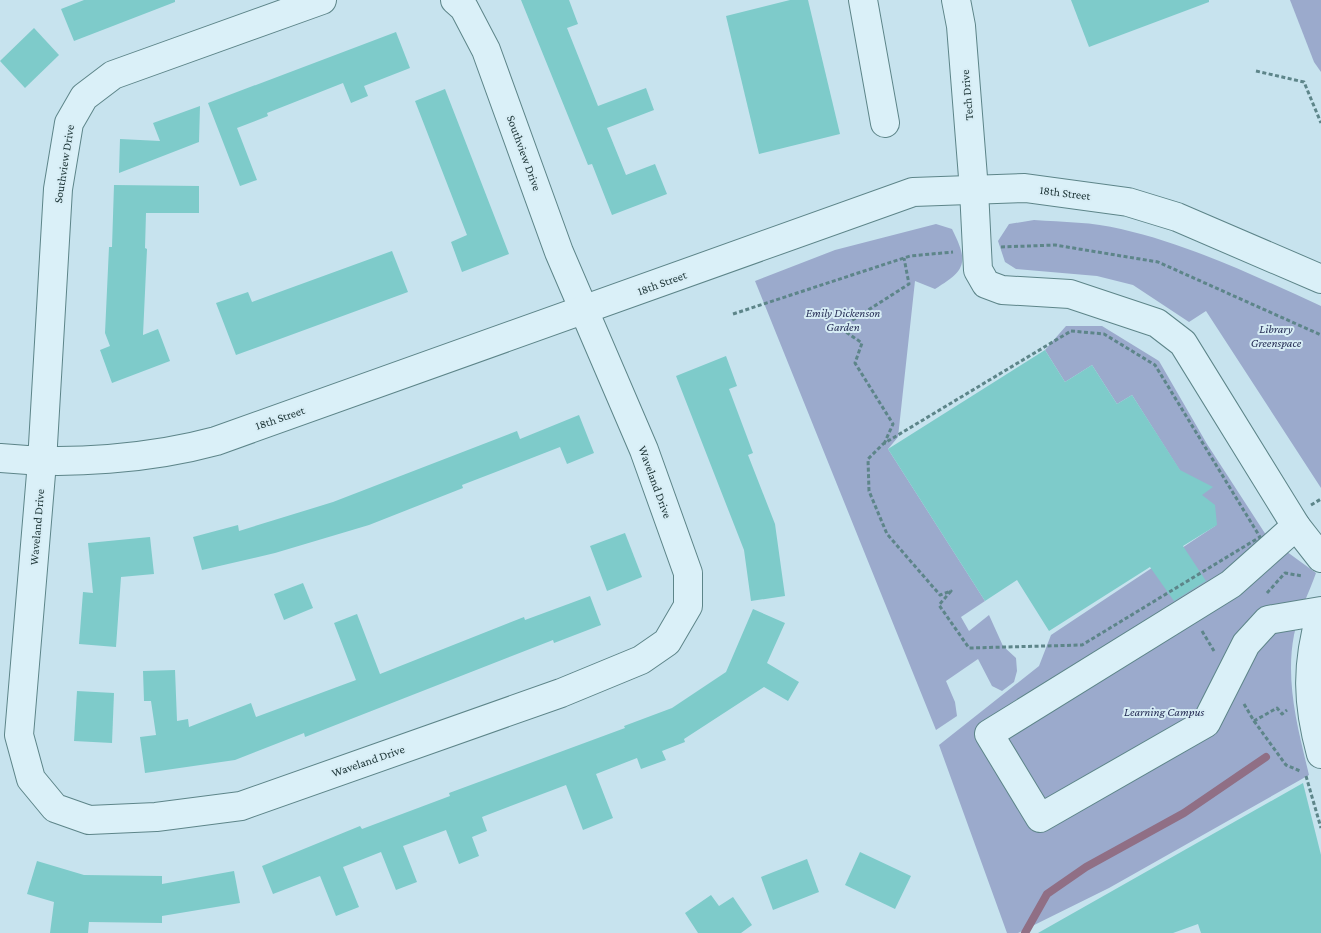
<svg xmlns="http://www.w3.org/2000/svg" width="1321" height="933" font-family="'Crimson Pro',serif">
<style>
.green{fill:#9baacc}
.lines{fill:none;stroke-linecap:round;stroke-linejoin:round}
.stream{stroke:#906f85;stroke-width:8}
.building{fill:#7ecbca}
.minor-casing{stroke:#5d8589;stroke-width:30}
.path{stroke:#5d8589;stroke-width:3;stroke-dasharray:4 2.5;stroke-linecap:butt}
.minor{stroke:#daf0f8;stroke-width:28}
.labels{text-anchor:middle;stroke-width:4;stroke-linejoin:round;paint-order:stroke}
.street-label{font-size:12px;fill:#20383a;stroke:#d7edf5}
.park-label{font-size:12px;font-style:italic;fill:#272f56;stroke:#d7edf5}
</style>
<rect width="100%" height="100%" fill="#c7e3ee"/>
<g class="green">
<path d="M 1290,0 L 1321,0 L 1321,72 L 1314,62 Z"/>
<path d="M 1034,220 C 1063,222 1093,222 1121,229 C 1191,245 1257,277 1321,306 L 1321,488 L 1206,311 L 1189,322 L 1133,285 L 1097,276 L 1016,269 L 1005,262 L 998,241 L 1009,224 Z"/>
<path d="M 936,224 L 952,229 C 969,263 966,270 935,289 L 915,281 L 898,437 L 888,449 L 985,601 L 961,617 L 969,631 L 989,615 L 1003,646 L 1016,658 L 1017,671 L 1014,682 L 1002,691 L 992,686 L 978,659 L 946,681 L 955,702 L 957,716 L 936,730 L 755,281 L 835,250 Z"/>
<path d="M 1066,326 L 1102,326 L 1159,361 L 1207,444 L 1268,538 L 1316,573 C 1309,593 1298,614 1294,635 C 1285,682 1298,729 1309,775 L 1109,888 L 1018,933 L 1007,933 L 939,745 L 1039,666 L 1051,635 L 1215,526 L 1132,395 L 1117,404 L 1092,365 L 1065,382 L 1045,350 Z"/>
</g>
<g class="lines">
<path class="stream" d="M 1025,933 L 1047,894 L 1086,867 L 1184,813 L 1266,757"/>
</g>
<g class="building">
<path d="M 84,0 L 175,0 L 175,2 L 74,41 L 61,9 Z"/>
<path d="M 521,0 L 569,0 L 578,24 L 567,28 L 598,106 L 646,88 L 654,110 L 607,128 L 626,175 L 655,164 L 667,194 L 612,215 L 592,164 L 588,165 Z"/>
<path d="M 790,0 L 808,0 L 840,134 L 759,154 L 726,16 Z"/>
<path d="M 1071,0 L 1209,0 L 1209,2 L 1089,47 Z"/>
<path d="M 34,28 L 59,55 L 25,88 L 0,61 Z"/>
<path d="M 396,32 L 410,68 L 364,86 L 368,96 L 351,103 L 343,83 L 267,113 L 268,116 L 237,128 L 257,180 L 240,186 L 208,103 Z"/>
<path d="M 445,89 L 509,254 L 462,272 L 451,242 L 467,235 L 415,101 Z"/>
<path d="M 200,106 L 199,142 L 119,173 L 120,139 L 160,141 L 153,123 Z"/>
<path d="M 114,185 L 199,186 L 199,213 L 146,213 L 145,248 L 147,249 L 143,335 L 158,329 L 170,361 L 112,383 L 100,350 L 110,346 L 105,333 L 109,247 L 112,247 Z"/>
<path d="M 392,251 L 408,292 L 236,355 L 216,303 L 248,292 L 252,302 Z"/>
<path d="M 1045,350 L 1065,382 L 1092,365 L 1117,404 L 1132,395 L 1180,470 L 1213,487 L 1202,495 L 1215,505 L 1217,525 L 1183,546 L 1206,581 L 1174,601 L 1150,567 L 1049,631 L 1017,580 L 985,601 L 888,449 Z"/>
<path d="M 726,356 L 737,386 L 729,389 L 753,453 L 748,455 L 775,524 L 785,596 L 751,601 L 744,550 L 676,376 Z"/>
<path d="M 579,415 L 594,453 L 567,464 L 560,447 L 462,485 L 463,488 L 369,525 L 275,553 L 202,570 L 193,537 L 238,525 L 239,531 L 333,502 L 517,431 L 520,439 Z"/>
<path d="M 625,533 L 642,577 L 607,591 L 590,546 Z"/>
<path d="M 150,537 L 154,574 L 121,577 L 116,647 L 79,644 L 83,592 L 93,593 L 88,543 Z"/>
<path d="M 303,583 L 313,608 L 284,620 L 274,594 Z"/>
<path d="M 590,596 L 601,625 L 554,643 L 553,640 L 305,737 L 304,733 L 235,760 L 145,773 L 140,737 L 156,735 L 151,701 L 144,701 L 143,671 L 175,670 L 177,721 L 188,719 L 189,727 L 251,703 L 256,717 L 356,680 L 334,623 L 357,614 L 380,674 L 524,617 L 525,620 Z"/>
<path d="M 753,609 L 785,623 L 767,663 L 799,682 L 788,701 L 764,687 L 684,739 L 685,742 L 662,751 L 666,760 L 641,769 L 637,758 L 596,774 L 613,818 L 583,830 L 566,785 L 482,817 L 487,831 L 472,837 L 479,856 L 459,864 L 446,830 L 403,846 L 417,882 L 396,890 L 381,852 L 343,867 L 359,907 L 336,916 L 320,876 L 273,894 L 262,866 L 360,826 L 362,829 L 450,796 L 449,793 L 625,728 L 624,726 L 672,708 L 726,672 Z"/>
<path d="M 77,691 L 114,693 L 112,743 L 74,741 Z"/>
<path d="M 1303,783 L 1321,855 L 1321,933 L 1201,933 L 1198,924 L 1173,933 L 1038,933 Z"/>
<path d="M 860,852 L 911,876 L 895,909 L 845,885 Z"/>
<path d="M 807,859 L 819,892 L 773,910 L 761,877 Z"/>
<path d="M 37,861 L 84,875 L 162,876 L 162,884 L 234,871 L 240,903 L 162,916 L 162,923 L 89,922 L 88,933 L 50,933 L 54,902 L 27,894 Z"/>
<path d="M 711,895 L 719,906 L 733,897 L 752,925 L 741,933 L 698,933 L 685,913 Z"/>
</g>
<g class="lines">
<defs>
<g id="minor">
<path d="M 322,0 L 113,75 L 84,97 L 69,123 L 58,189 L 42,462 L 19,735 L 31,779 L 55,808 L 89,820 L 156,817 L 241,806 L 561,693 L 641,660 L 667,642 L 688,606 L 688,573 L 644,450 L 559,252 L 486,50 L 464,8 L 455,0"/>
<path d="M 863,0 L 885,123"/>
<path d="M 956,0 L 961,26 L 974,190 L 978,270 L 986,284 L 1002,290 L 1070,294 L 1157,323 L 1183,343 L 1296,526 L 1321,558"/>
<path d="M 0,458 C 68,465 150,459 216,441 L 913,192 L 1025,188 L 1128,202 L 1177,217 L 1321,279"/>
<path d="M 1296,526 L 1231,584 L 989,734 L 1040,818 L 1206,723 L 1246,644 L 1268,620 L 1321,611"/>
<path d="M 1321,613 C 1306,665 1307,703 1321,754"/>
</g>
</defs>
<use href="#minor" class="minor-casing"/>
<g class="path">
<path d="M 1256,71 L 1304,82 L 1321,123"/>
<path d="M 1001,247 L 1055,245 L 1158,262 L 1321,335"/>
<path d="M 733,314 L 910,256 L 953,252"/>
<path d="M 1071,331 L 1104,334 L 1155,365 L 1260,537 L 1082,645 L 969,648 L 939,605 L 951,591 L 940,595 L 887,534 L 869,491 L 868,459 L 883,444 Z"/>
<path d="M 884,444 L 893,424 L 855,363 L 862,343 L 840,328 L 909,284 L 904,258"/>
<path d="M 1311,505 L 1321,499"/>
<path d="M 1267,593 L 1285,573 L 1302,576"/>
<path d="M 1202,631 L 1214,651"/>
<path d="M 1244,704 L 1254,721 L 1277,708 L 1282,714 L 1287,710"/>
<path d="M 1254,721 L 1286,765 L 1300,771"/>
<path d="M 1306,776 L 1321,828"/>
</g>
<use href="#minor" class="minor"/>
</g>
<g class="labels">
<g class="street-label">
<text transform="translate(967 95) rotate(-95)" y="4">Tech Drive</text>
<text transform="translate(524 153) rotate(70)" y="4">Southview Drive</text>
<text transform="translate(64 164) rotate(-81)" y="4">Southview Drive</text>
<text transform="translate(1065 193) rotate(7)" y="4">18th Street</text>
<text transform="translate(662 283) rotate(-20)" y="4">18th Street</text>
<text transform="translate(280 418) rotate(-19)" y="4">18th Street</text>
<text transform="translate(655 482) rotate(70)" y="4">Waveland Drive</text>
<text transform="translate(37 527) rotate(-85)" y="4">Waveland Drive</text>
<text transform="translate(368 761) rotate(-19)" y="4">Waveland Drive</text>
</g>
<g class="park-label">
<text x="843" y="317">Emily Dickenson<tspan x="843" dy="14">Garden</tspan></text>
<text x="1276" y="333">Library<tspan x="1276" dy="14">Greenspace</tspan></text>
<text x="1164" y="716">Learning Campus</text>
</g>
</g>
</svg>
